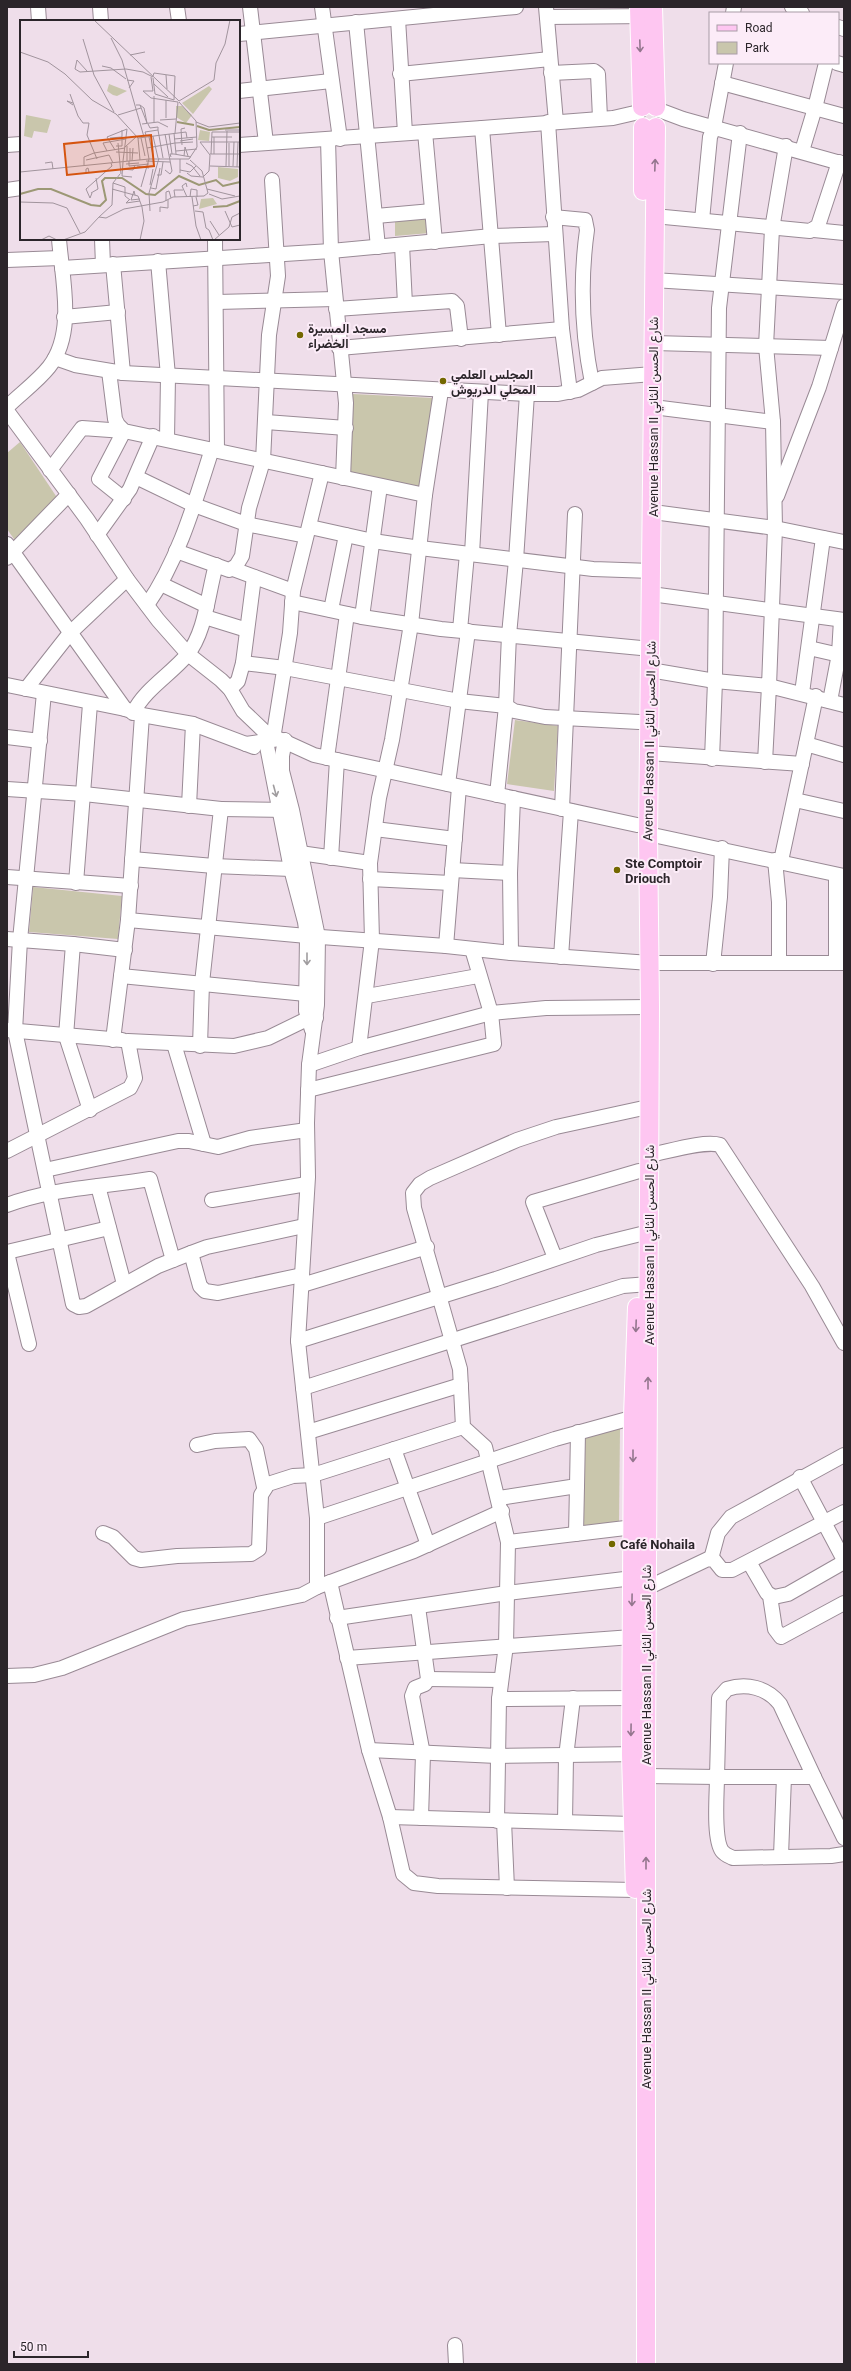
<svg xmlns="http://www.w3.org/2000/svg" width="851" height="2371" font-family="Georgia,Vazirmatn,serif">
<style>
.green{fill:#c9c6ac}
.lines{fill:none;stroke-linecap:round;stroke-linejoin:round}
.minor-casing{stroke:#998a95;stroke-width:16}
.major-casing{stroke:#fff;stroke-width:20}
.minor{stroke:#fff;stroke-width:14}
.major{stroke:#fec6f1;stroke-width:18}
.oneway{stroke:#94768e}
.oneway2{stroke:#a09d9f}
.poi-dot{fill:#736800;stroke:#fcecf8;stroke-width:1.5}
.labels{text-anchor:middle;stroke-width:4;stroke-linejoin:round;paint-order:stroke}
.poi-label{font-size:13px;font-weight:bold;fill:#2b252a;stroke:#fcecf8;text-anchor:start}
.street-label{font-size:13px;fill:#2b252a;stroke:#fcecf8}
.inset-river{fill:none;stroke:#9c9875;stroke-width:2}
.inset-road{fill:none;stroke:#a1949d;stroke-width:1}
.view{fill:#d5540f;fill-opacity:0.15;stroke:#d5540f;stroke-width:2}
.inset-edge{fill:none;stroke:#2b252a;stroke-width:2}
</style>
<rect width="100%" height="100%" fill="#efdeea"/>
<g class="green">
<path d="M 429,216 L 430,233 L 395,236 L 395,219 Z"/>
<path d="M 353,394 L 434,398 L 422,487 L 349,476 Z"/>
<path d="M 20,442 L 58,499 L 16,542 L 7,529 L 7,453 Z"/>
<path d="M 515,720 L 558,726 L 554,791 L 507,784 Z"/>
<path d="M 33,887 L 122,896 L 118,939 L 29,932 Z"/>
<path d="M 620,1428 L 619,1525 L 580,1531 L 582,1439 Z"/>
</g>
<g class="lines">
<defs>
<g id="minor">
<path d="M 38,7 L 39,21"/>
<path d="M 100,7 L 101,21"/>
<path d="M 177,7 L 179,21"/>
<path d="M 250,7 L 266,143"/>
<path d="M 322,7 L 340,139"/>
<path d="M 546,7 L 556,122"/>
<path d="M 792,7 L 802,13"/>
<path d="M 733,13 L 734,7"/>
<path d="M 547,17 L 649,16"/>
<path d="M 398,19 L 405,133"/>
<path d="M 356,22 L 378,247"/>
<path d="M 838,27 L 844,29"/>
<path d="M 239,34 L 516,7"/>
<path d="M 837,63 L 844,65"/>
<path d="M 551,73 L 594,71 L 598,74 L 600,118"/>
<path d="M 400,74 L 550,59"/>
<path d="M 722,83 L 844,116"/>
<path d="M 239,91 L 331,81"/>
<path d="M 659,110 L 683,119 L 844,164"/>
<path d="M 548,122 L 562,329 L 570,392"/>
<path d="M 482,128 L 499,335"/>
<path d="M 425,132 L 435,242"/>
<path d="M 328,139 L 331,251 L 346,403 L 343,478"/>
<path d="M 7,145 L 21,144"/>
<path d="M 239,145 L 482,128 L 613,118 L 639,112"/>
<path d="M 802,151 L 815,108 L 826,63"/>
<path d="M 7,190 L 21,188"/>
<path d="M 376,216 L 432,211"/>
<path d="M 654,216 L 810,231 L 818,226 L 839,162"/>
<path d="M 553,217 L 585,220 L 587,230 C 580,280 582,333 592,383"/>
<path d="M 702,220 L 710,137 L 714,127 L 726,63"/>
<path d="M 814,230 L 844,233"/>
<path d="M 102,239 L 103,265"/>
<path d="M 215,239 L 217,450"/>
<path d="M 402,245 L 405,304"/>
<path d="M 7,260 L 60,258"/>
<path d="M 158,261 L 168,376 L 167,439"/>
<path d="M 113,264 L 123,373"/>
<path d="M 62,268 L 331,251 L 492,236 L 554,234"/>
<path d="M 653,280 L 844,292"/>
<path d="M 217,302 L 335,299"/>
<path d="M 336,309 L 452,301 L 457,306 L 461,339"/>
<path d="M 64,317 L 118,312"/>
<path d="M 654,343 L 831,348"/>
<path d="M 339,348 L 562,329"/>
<path d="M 55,358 L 75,365 L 123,373 L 527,394 L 558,394 L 578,390 L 602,378 L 653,374"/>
<path d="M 109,371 L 115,419 L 118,425 L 124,431 L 425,495"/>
<path d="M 7,407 C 20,394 37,382 49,367 C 76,333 62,279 59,239"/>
<path d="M 653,407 L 773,422"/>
<path d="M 7,411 L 87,519 L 127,579 L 158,620 L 188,654 L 221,680 L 230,689 L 243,711 L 264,731 L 291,869 L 305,922 L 307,936 L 306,1011 L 312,1030"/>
<path d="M 266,422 L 346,428"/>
<path d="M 50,470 L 82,428 L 124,431 L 99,479 L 124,499"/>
<path d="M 136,477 L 194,505 L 246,524 L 306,536"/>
<path d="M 777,496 L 819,387 L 844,306"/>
<path d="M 653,512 L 775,528 L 844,542"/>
<path d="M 310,527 L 373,541 L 420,548 L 593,569 L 652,571"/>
<path d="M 97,535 L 130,489 L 153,436"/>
<path d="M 7,544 L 125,709"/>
<path d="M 176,551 L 229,570 L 236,566 L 242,556 L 249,508 L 263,461 L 269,335 L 278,276 L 272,180"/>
<path d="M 472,554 L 481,392"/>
<path d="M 7,558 L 69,494"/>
<path d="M 233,569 L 293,591"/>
<path d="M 161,584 L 207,606"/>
<path d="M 651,594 L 844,620"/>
<path d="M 292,602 L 362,617 L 441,629 L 641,648"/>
<path d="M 147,605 C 179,559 195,502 212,449"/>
<path d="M 331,610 L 346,535"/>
<path d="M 205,617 L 247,630"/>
<path d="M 362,617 L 380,486"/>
<path d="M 460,630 L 467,554"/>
<path d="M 809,648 L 844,656"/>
<path d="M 243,663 L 254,577"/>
<path d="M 650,670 L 715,681 L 769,686 L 775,528 L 773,422 L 766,346 L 772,229 L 786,146"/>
<path d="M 7,685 L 125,709 L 142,715 L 193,724 L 254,747"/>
<path d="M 26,689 L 70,633 L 127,579"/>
<path d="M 230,689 L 238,681 L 243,663 L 285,668 L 459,701 L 506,706 L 514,711 L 545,717 L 639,722"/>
<path d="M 44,693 L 20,940 L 15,1031 L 73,1304 L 79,1307 L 86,1306 L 158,1266 L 191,1253 L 207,1247 L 304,1226"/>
<path d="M 802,693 L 823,538"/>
<path d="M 830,701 L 839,654 L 841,620"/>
<path d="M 133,713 C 145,689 170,675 187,655 C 206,632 208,592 216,565"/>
<path d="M 7,737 L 40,741"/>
<path d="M 273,739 L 290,633 L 293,591 L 322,473"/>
<path d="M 285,740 L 282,756 L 282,771 L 292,810 L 318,937 L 317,1005 L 309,1065 L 307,1123 L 308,1177 L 298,1341 L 317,1518 L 317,1587"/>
<path d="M 246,744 L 279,739 L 314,755 L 637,825"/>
<path d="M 806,744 L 816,696"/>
<path d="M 649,753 L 802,764"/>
<path d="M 327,758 L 347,614"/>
<path d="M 712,759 L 715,681 L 719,308 L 740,133"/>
<path d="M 765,762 L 769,686 L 844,705"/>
<path d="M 448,784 L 468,631"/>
<path d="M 7,789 L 84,794 L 221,809 L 202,983 L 200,1046"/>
<path d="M 497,795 L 506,706 L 509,635 L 516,560 L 527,394"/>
<path d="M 795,800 L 844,811"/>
<path d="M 189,806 L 193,724"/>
<path d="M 221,809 L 289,810"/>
<path d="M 562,809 L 575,514"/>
<path d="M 375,829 L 455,839"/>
<path d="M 648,834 L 844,876"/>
<path d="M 300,853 L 370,863"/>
<path d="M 331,858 L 337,760"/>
<path d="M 132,859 L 214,866 L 291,869"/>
<path d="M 775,860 L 779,902 L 779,963"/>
<path d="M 781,861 L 806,744 L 844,755"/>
<path d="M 452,870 L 510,873"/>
<path d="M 7,877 L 131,886"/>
<path d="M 370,879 L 451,883"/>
<path d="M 76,883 L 90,704"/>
<path d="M 128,920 L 307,936 L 446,946 L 511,953 L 650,963 L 844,963"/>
<path d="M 7,939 L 73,944 L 66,1036 L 90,1110"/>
<path d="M 73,944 L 125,950"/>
<path d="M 446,946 L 459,787"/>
<path d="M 511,953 L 510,873 L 513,798"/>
<path d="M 561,957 L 571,811"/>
<path d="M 836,963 L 836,875"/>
<path d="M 713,964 L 720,897 L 722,848"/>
<path d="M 121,976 L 306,994"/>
<path d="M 367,996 L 478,976"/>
<path d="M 7,1030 L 122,1040"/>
<path d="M 113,1040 L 128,920 L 142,715"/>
<path d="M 174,1044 L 204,1144"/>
<path d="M 359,1048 L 372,940 L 370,863 L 379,798 L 392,740 L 411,624 L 425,495 L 441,391"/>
<path d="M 309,1065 L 359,1048 L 491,1013 L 546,1008 L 650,1007"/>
<path d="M 308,1090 L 494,1044 L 491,1013 L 472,949"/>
<path d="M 7,1151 L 130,1088 L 135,1078 L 128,1041 L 234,1046 L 268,1038 L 307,1019 L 316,1018"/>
<path d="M 650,1155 C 667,1152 704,1140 720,1145 L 812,1286 L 844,1343"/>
<path d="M 45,1170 L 178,1141 L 189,1141 L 218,1147 L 250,1138 L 307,1130"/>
<path d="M 98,1186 L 124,1284"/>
<path d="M 212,1200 L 307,1184"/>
<path d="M 7,1205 C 52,1188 102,1187 150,1179 L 173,1260"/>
<path d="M 7,1252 L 109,1228"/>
<path d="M 7,1253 L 29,1344"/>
<path d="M 191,1253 L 200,1286 L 205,1291 L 218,1293 L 302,1275"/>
<path d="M 555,1258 L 533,1202 L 639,1171"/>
<path d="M 302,1285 L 427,1247"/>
<path d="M 298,1341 L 496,1279 L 596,1245 L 649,1232"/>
<path d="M 303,1388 L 623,1286 L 649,1284"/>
<path d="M 308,1432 L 461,1385"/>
<path d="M 197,1445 L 215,1441 L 249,1439 L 256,1449 L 264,1487"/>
<path d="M 394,1449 L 428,1545"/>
<path d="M 800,1477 L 844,1560"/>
<path d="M 499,1498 L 577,1486 L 578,1432"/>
<path d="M 317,1518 L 555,1439 L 642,1415"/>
<path d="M 103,1533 L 113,1537 L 134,1558 L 141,1560 L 177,1556 L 251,1554 L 259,1549 L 261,1495 L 268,1484 L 293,1476 L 313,1475 L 463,1427"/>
<path d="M 576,1534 L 577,1486"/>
<path d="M 508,1542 L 642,1526"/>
<path d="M 711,1559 L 718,1533 L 731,1517 L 844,1455"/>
<path d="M 749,1562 L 767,1593 L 774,1597 L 788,1594 L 844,1562"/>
<path d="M 330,1582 L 369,1750 L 390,1817 L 403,1874 L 414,1883 L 438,1886 L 635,1890"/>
<path d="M 647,1588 L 708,1559 L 714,1560 L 722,1570 L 732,1570 L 844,1512"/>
<path d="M 770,1596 L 775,1629 L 781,1637 L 844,1603"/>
<path d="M 418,1607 L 428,1679 L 425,1684 L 415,1688 L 412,1696 L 423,1754 L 421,1818"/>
<path d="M 337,1618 L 507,1593 L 633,1578"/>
<path d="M 347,1658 L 632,1637"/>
<path d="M 7,1676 L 34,1675 L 62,1668 L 184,1619 L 302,1595 L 317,1587 L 414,1551 L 502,1511"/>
<path d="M 428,1679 L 501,1680"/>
<path d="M 499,1699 L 632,1698"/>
<path d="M 369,1750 L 497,1756 L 641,1754"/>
<path d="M 646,1776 L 717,1777 L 719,1698 L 727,1689 C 746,1683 767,1687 780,1704 L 814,1777"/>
<path d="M 390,1817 L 632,1824"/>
<path d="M 497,1821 L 499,1699 L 506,1645 L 508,1542 L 485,1447 L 463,1427 L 460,1369 L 414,1208 L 413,1193 L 420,1184 L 430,1178 L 517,1140 L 556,1127 L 648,1107"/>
<path d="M 504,1821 L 507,1888"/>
<path d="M 565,1822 L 566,1757 L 573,1698"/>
<path d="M 844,1838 L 814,1777 L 717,1777 C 717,1794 713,1838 722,1851 C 725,1855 729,1856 733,1858 L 831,1856 L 844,1854"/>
<path d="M 781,1856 L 784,1777"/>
<path d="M 455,2345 L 456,2364"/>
</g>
<g id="major">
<path d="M 639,7 L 642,107"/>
<path d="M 653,7 L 656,107"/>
<path d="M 643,127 L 643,191"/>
<path d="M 635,1889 L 631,1755 L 633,1416 L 637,1307"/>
<path d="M 646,2364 L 646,1754 L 650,1007 L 648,834 L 656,127"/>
</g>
</defs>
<use href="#minor" class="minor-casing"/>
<use href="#major" class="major-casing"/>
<use href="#minor" class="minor"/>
<use href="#major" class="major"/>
</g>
<defs><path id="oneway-shaft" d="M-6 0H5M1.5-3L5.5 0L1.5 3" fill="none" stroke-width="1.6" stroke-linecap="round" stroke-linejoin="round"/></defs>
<g class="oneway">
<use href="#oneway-shaft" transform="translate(640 46) rotate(88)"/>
<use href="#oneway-shaft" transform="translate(655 165) rotate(-88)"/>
<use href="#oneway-shaft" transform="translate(636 1326) rotate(92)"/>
<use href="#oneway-shaft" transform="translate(648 1383) rotate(-90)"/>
<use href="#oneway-shaft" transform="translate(633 1456) rotate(90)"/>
<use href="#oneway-shaft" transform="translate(632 1600) rotate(91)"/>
<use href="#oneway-shaft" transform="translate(631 1730) rotate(91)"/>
<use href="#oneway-shaft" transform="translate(646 1863) rotate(-90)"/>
</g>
<g class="oneway2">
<use href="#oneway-shaft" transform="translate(275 791) rotate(75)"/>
<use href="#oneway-shaft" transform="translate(307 959) rotate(90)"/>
</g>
<g class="poi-dot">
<circle cx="300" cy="335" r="4"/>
<circle cx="443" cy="381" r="4"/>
<circle cx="617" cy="870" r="4"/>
<circle cx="612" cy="1544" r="4"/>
</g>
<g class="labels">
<g class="poi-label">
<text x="308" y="333">مسجد المسيرة<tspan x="308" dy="15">الخضراء</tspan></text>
<text x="451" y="379">المجلس العلمي<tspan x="451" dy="15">المحلي الدريوش</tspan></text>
<text x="625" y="868">Ste Comptoir<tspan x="625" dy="15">Driouch</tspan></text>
<text x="620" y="1549">Café Nohaila</text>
</g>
<g class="street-label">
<text transform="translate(653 417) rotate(-90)" y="5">Avenue Hassan II شارع الحسن الثاني</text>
<text transform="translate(649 741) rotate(-89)" y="5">Avenue Hassan II شارع الحسن الثاني</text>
<text transform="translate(649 1245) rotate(-90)" y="5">Avenue Hassan II شارع الحسن الثاني</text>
<text transform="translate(646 1665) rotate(-90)" y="5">Avenue Hassan II شارع الحسن الثاني</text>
<text transform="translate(646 1989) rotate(-90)" y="5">Avenue Hassan II شارع الحسن الثاني</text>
</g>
</g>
<g transform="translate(20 20)">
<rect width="220" height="220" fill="#efdeea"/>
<path d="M 89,64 L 107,71 L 97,76 L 93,75 L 87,71 ZM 189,66 L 192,69 L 173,94 L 162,83 ZM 156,86 L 162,86 L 172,95 L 166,103 L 156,97 ZM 6,95 L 31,100 L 27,113 L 14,111 L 12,118 L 4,116 ZM 180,110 L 190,112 L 189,121 L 178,120 ZM 198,147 L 218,149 L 218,157 L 210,161 L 198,158 ZM 193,178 L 197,184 L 179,189 L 181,179 Z" fill="#c9c6ac"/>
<path class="inset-river" d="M 157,102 L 174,105M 177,106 L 189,110 L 220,107M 0,174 L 18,169 L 31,169 L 71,185 L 80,186 L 86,180 L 82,161 L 85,158 L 102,158 L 126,174 L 135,175 L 159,156 L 179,165 L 196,160 L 203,166 L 220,162M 193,187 L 207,186 L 220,181"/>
<path class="inset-road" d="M 74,0 L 159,81M 91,18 L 102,40 L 124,117M 63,19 L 74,55 L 94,92M 0,32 L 28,42 L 45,54 L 72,80 L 96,94 L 118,118 L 166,112 L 167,118M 110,35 L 125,32M 57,40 L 55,49 L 60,52 L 106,49 L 123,52 L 133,57M 57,40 L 67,51M 82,46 L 91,48 L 106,59M 146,55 L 147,69M 133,56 L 134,53 L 155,56 L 154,80 L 135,74 L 133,58M 107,60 L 114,61 L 109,68M 134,64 L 148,77M 123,71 L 131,78 L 158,82M 123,71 L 133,71 L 131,57M 50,74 L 58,96 L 63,103 L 69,103 L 67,115 L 77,139M 159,81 L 194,60 L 196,43 L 205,24 L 210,0M 159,82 L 176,101 L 177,127 L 169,139M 53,83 L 47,81 L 53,85M 116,85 L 120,85 L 127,103M 120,85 L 124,88 L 127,103M 98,95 L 121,88M 146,98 L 146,80M 140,100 L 156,99M 134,102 L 134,76M 176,102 L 189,107 L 220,103M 122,104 L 138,102 L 148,107M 128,104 L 130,108 L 138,107 L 138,110M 205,110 L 219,110M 154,113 L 156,134M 155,113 L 158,82M 149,114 L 152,134M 126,115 L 125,112 L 138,110 L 143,138M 133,116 L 138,138M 125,117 L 129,139M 129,117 L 133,135M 192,117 L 212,117M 90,118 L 102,117M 118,118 L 120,140M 121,118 L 125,136M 154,119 L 177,117M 160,121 L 173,119M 180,122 L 220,122M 98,123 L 101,154M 155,123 L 173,122M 162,125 L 161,109 L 165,108M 96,126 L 102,126 L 102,110M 107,126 L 107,141M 105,127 L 116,117M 127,128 L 155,123M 95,130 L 87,117 L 107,109M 87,131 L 83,123 L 106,119M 156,131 L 177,129M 96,132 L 118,133M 74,133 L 105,128M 190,134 L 220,134M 191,134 L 192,112 L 220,112M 194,134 L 194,117M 164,136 L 165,127 L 168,136M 151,137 L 150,134 L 154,134 L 171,137M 129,139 L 169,139M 66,140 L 89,135 L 93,143M 170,140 L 182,151 L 188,173M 103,141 L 107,109M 109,141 L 109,146 L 129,144M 110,141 L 110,128M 112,141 L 113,128M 126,141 L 150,142M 103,142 L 102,156 L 112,157M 25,143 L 32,142 L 33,149M 166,143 L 172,146 L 180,156M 106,144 L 119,143M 64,145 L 64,137 L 74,133M 117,146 L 129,148M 190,146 L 220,147M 206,146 L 207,111M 209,146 L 209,123M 213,146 L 214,122M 217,147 L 218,122M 220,147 L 220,128M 68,148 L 69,152 L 66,153 L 66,149 ZM 102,149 L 113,150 L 115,145M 145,150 L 150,154 L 152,151 L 145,114M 160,150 L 170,152 L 176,146M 0,152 L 129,139M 160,153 L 160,139M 167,153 L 171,156 L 183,157 L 189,151 L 190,135 L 180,122M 137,155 L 141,155 L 143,142M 93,163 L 105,167 L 105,176 L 110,180M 130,165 L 133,149M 121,167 L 129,139M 167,167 L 166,163 L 162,166 L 167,177M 131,168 L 136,169 L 140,148M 92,169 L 118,176 L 122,187M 187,169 L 215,176M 71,173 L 78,169 L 76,158M 72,173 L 70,178 L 66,169 L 92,146 L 91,143M 189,174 L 202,179 L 220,176M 115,175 L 114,171 L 111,180 L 120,179M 155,177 L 154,170 L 163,170M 170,177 L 171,169 L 177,170 L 177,177M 172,177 L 176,206 L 181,220M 109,180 L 106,183 L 120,181M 146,181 L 146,172 L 149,171 L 151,178M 0,182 L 33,183 L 47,188 L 60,213M 173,186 L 178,185 L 176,177M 130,191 L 129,173 L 139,138M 175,191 L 183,192 L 186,208 L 189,210 L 193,220M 205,191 L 212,207 L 220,205M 140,192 L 140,187 L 148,188 L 148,180M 79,197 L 92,185 L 93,163 L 100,154M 190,201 L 199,215M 21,220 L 29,216 L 37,220M 43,220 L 65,212 L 79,197 L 86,198 L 104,189 L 143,182 L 153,177 L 184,176 L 188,173M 120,220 L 124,201 L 122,187M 194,220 L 209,207 L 212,197 L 220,193"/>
<path class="view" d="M 131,115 L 134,146 L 47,155 L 44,124 Z"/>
<rect width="220" height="220" class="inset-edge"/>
</g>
<rect width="851" height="2371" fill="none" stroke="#2b252a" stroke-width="16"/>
<rect x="709" y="12" width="130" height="52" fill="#fcecf8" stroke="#a89ca6"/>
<rect x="717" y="25" width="20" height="6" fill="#fec6f1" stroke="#a89ca6"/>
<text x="745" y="32" font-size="12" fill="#2b252a">Road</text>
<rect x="717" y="42" width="20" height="12" fill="#c9c6ac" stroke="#a89ca6"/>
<text x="745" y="52" font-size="12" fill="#2b252a">Park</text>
<path d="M14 2351v6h74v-6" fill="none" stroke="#2b252a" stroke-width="2"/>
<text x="20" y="2351" font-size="12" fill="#2b252a" stroke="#fcecf8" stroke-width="3" paint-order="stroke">50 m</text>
</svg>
